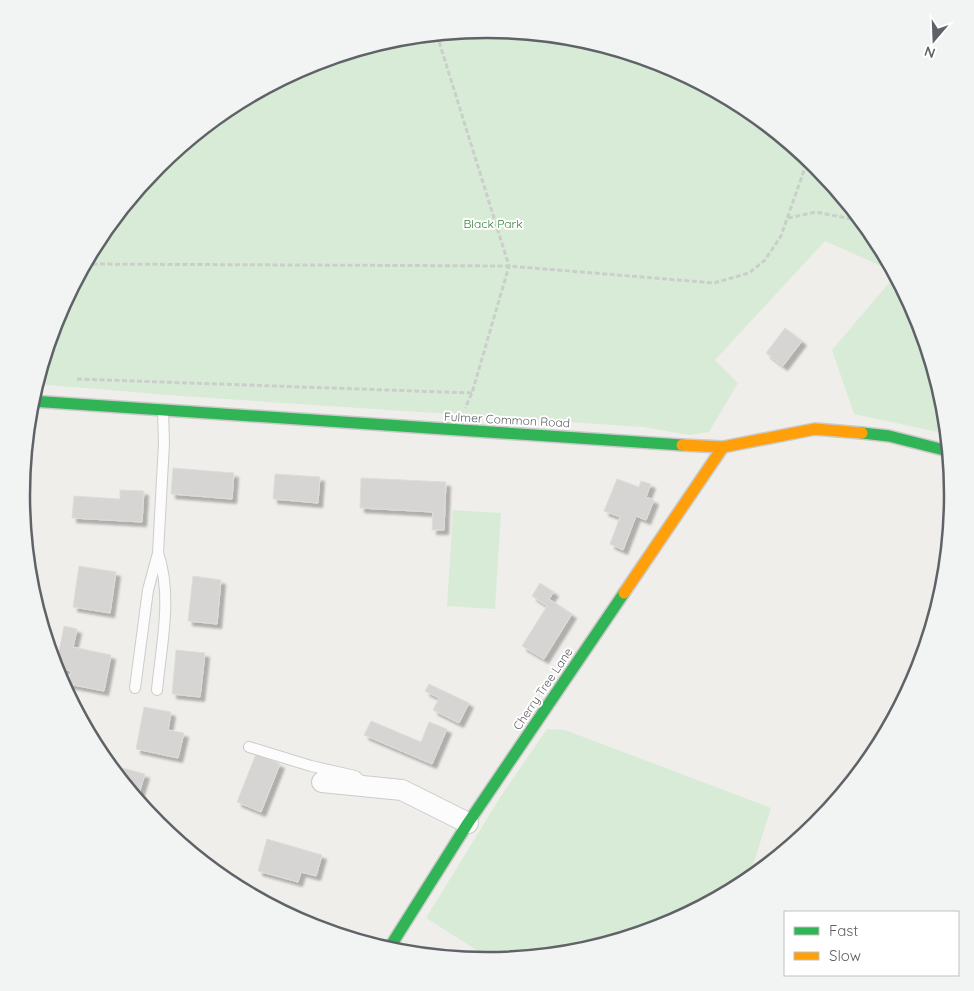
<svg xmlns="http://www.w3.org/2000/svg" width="974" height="991" font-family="Quicksand,sans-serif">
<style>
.green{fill:#d8ebd6}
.building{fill:#d6d5d3;stroke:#deddd9;filter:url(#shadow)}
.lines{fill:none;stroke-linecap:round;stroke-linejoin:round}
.lane-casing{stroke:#cbcccc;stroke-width:12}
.street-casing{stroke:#cbcccc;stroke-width:22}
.fast-casing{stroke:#cacacb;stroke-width:14}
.slow-casing{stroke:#cacacb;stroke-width:14}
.path{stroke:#cacfcc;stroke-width:3;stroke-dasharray:5 2.5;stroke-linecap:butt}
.lane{stroke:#fdfcfc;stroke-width:10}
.street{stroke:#fdfcfc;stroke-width:20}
.fast{stroke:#30b455;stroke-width:11}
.slow{stroke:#ff9f0a;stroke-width:11}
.labels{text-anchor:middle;stroke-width:4;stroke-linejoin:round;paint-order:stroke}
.park-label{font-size:12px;fill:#348238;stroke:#fff}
.street-label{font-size:12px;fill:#5f6368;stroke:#fff}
.rim{fill:none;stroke:#5f6368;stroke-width:2.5}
</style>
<defs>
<filter id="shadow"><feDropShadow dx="4.5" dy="4.5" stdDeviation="1" flood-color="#0004"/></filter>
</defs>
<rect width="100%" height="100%" fill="#efeeea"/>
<g class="green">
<path d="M 487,30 L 578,39 L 665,65 L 746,108 L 817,166 L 874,237 L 892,271 L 825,241 L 715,360 L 738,383 L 709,432 L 689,435 L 643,427 L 181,396 L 37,384 L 57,317 L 100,237 L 158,166 L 228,108 L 309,65 L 396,39 Z"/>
<path d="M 895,276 L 917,318 L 944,405 L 947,434 L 854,414 L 832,350 Z"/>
<path d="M 453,510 L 501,513 L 495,609 L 447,606 Z"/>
<path d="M 547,729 L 565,730 L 771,808 L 748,881 L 665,926 L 578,952 L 494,961 L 426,918 L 501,796 Z"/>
</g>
<g class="building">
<path d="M 785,328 L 802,341 L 783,366 L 766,353 Z"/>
<path d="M 173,468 L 234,473 L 232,499 L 171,494 Z"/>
<path d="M 275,474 L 320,477 L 318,503 L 273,499 Z"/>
<path d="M 361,478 L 446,482 L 444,530 L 432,530 L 433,512 L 360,508 Z"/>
<path d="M 617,479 L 639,487 L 641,481 L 651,484 L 646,497 L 654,500 L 646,520 L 636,516 L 623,550 L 610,544 L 620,517 L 604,511 Z"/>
<path d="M 120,490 L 144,491 L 142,522 L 72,518 L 74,496 L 120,499 Z"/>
<path d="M 79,566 L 116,572 L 110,613 L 73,607 Z"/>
<path d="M 193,576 L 221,580 L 217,624 L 188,621 Z"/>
<path d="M 540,583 L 554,592 L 549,599 L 572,614 L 544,659 L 522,646 L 547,606 L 532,596 Z"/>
<path d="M 64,626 L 77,629 L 73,647 L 111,655 L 104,691 L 68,684 L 71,671 L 56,668 Z"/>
<path d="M 176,650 L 205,653 L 200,697 L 172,694 Z"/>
<path d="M 429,684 L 469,703 L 459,723 L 433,710 L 439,698 L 425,691 Z"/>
<path d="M 144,707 L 171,712 L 168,730 L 184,733 L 178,758 L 136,749 Z"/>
<path d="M 371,721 L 421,742 L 429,722 L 447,729 L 432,764 L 364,735 Z"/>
<path d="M 256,754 L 280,764 L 261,812 L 237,802 Z"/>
<path d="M 111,765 L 145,774 L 137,800 L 111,767 Z"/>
<path d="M 267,839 L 322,855 L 316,876 L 301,872 L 298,882 L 258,871 Z"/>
</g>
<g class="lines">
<defs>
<g id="lane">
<path d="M 135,688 L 148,590 L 158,553 L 164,443 L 163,411"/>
<path d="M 157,690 C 161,646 173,596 158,553"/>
<path d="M 249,747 L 311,766 L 355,776 L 360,780"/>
</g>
<path id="street" d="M 322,782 L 402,790 L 468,823"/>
<g id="fast">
<path d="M 31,401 L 682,445"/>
<path d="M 862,433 L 889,436 L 948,451"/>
<path d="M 388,950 L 468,823 L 624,593"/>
</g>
<g id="slow">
<path d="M 682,445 L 723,447 L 815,429 L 862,433"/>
<path d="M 624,593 L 723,447"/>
</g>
</defs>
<use href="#lane" class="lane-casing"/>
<use href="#street" class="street-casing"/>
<use href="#fast" class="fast-casing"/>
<use href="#slow" class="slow-casing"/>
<g class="path">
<path d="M 437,35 L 509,266 L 472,393 L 465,408"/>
<path d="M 788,218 L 816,212 L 862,221"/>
<path d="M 85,264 L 509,266 L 714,283 L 749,273 L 765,260 L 781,236 L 808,159"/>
<path d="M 77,379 L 472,393"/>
</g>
<use href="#lane" class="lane"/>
<use href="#street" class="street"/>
<use href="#fast" class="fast"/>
<use href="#slow" class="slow"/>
</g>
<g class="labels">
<g class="park-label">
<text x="493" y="228">Black Park</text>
</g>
<g class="street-label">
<text transform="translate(507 420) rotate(3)" y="4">Fulmer Common Road</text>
<text transform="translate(543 689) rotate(-56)" y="4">Cherry Tree Lane</text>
</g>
</g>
<path d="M0 0H974V991H0ZM30 495a457 457 0 1 1 914 0a457 457 0 1 1-914 0Z" fill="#f2f3f3" fill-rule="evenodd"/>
<path class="rim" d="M30 495a457 457 0 1 1 914 0a457 457 0 1 1-914 0Z"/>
<rect x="784" y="911" width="175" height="65" fill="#ffffff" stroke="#bfc1c3"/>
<rect x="794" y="927" width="25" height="8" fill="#30b455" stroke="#bfc1c3"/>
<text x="829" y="936" font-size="15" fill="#5f6368">Fast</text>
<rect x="794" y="952" width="25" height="8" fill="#ff9f0a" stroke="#bfc1c3"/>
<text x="829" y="961" font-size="15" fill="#5f6368">Slow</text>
<g transform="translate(934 40) rotate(199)" stroke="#ffffff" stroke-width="4" paint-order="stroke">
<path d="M0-4L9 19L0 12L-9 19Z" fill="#5f6368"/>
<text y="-8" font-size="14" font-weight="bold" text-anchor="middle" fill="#5f6368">N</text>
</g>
</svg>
